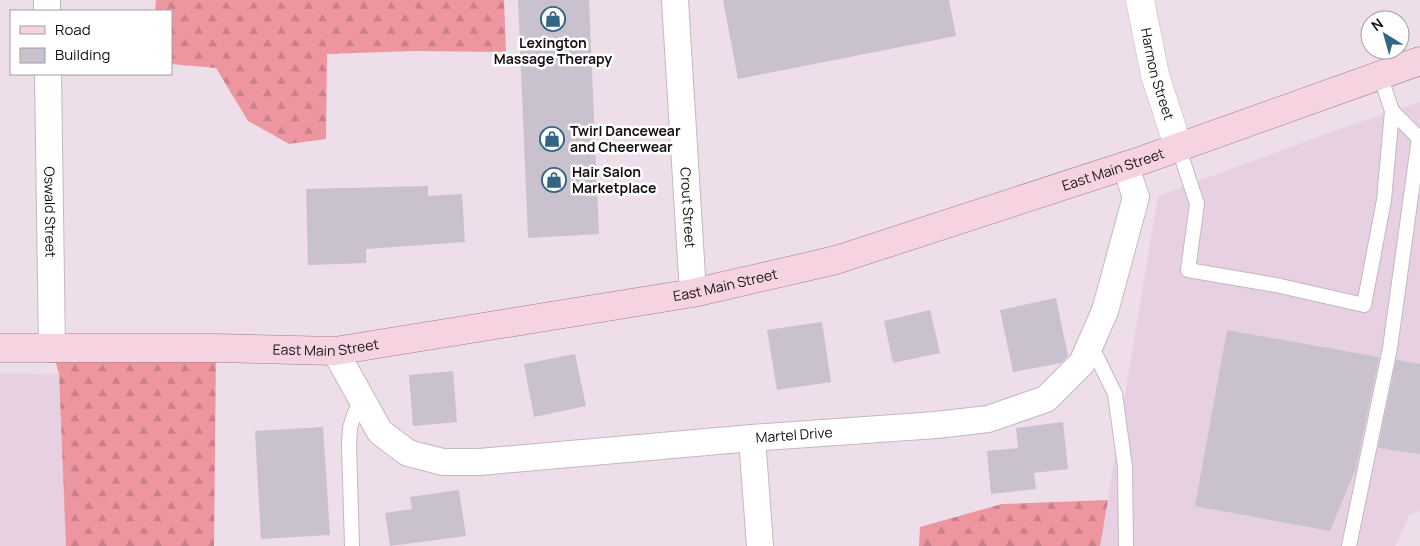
<svg xmlns="http://www.w3.org/2000/svg" width="1420" height="546" font-family="Manrope,sans-serif">
<style>
.built{fill:#e6d0e1}
.forest{fill:url(#forest-firs)}
.building{fill:#cac1cf}
.lines{fill:none;stroke-linecap:round;stroke-linejoin:round}
.service-casing{stroke:#c5b7c2;stroke-width:16}
.minor-casing{stroke:#c5b7c2;stroke-width:28}
.tertiary-casing{stroke:#c5b7c2;stroke-width:29}
.primary-casing{stroke:#a27b8b;stroke-width:29}
.service{stroke:#fff;stroke-width:14}
.minor{stroke:#fff;stroke-width:26}
.tertiary{stroke:#fff;stroke-width:28}
.primary{stroke:#f5d3e0;stroke-width:28}
.labels{text-anchor:middle;stroke-width:5;stroke-linejoin:round;paint-order:stroke}
.poi-label{font-size:14px;font-weight:bold;fill:#151013;stroke:#fff;text-anchor:start}
.street-label{font-size:14px;fill:#151013;stroke:#fff}
</style>
<defs>
<pattern id="forest-firs" width="22" height="20" patternUnits="userSpaceOnUse" patternTransform="scale(1.25)"><rect width="22" height="20" fill="#ed96a0"/><path d="M5 1l3.5 6h-7zM16 11l3.5 6h-7z" fill="#ca8089"/></pattern>
</defs>
<rect width="100%" height="100%" fill="#eddee9"/>
<g class="built">
<path d="M 1420,102 L 1420,511 L 1410,514 L 1395,546 L 1100,546 L 1158,196 L 1345,127 Z"/>
<path d="M 0,373 L 59,374 L 66,546 L 0,546 Z"/>
</g>
<g class="forest">
<path d="M 156,0 L 504,0 L 506,52 L 413,51 L 327,54 L 326,139 L 289,144 L 248,121 L 216,68 L 171,64 L 171,11 L 155,11 Z"/>
<path d="M 216,348 L 214,546 L 66,546 L 59,374 L 52,349 Z"/>
<path d="M 1108,500 L 1100,546 L 919,546 L 920,527 L 1002,504 Z"/>
</g>
<g class="building">
<path d="M 518,0 L 589,0 L 599,234 L 528,238 Z"/>
<path d="M 723,0 L 949,0 L 956,36 L 738,79 Z"/>
<path d="M 428,186 L 428,196 L 462,194 L 465,242 L 366,249 L 366,263 L 308,265 L 306,189 Z"/>
<path d="M 1056,298 L 1068,356 L 1061,363 L 1013,372 L 1000,310 Z"/>
<path d="M 930,310 L 940,353 L 893,363 L 884,321 Z"/>
<path d="M 822,322 L 831,382 L 777,390 L 767,330 Z"/>
<path d="M 1227,330 L 1379,357 L 1356,468 L 1330,531 L 1195,506 Z"/>
<path d="M 575,354 L 586,406 L 534,417 L 524,364 Z"/>
<path d="M 1396,360 L 1420,364 L 1420,454 L 1378,448 Z"/>
<path d="M 453,371 L 457,422 L 413,426 L 409,375 Z"/>
<path d="M 1063,422 L 1068,469 L 1034,473 L 1036,489 L 991,494 L 987,451 L 1018,448 L 1016,428 Z"/>
<path d="M 323,427 L 330,535 L 261,539 L 255,431 Z"/>
<path d="M 459,490 L 466,536 L 390,546 L 385,513 L 412,509 L 410,497 Z"/>
</g>
<g class="lines">
<defs>
<g id="service">
<path d="M 1178,146 L 1197,204 L 1188,270 L 1276,285 L 1364,305 L 1384,200 L 1392,111 L 1380,75"/>
<path d="M 1090,343 L 1115,394 L 1125,467 L 1126,546"/>
<path d="M 352,546 L 349,445 L 350,428 L 354,415 L 362,399"/>
<path d="M 1349,546 L 1390,348 L 1419,138 L 1392,111"/>
</g>
<g id="minor">
<path d="M 47,0 L 47,11"/>
<path id="s1" d="M 675,0 L 693,293"/>
<path id="s2" d="M 48,74 L 52,349"/>
<path id="s3" d="M 335,351 L 380,432 L 408,453 L 443,462 L 479,462 L 752,438 L 936,425 L 988,419 L 1046,399 L 1082,363 L 1105,311 L 1136,197 L 1125,165"/>
<path d="M 752,438 L 760,546"/>
</g>
<g id="tertiary">
<path id="s4" d="M 1140,0 L 1155,75 L 1178,146"/>
</g>
<g id="primary">
<path id="s5" d="M 0,348 L 216,348 L 335,351 L 693,293 L 836,260 L 1143,160 L 1420,61"/>
</g>
</defs>
<use href="#service" class="service-casing"/>
<use href="#minor" class="minor-casing"/>
<use href="#tertiary" class="tertiary-casing"/>
<use href="#primary" class="primary-casing"/>
<use href="#service" class="service"/>
<use href="#minor" class="minor"/>
<use href="#tertiary" class="tertiary"/>
<use href="#primary" class="primary"/>
</g>
<defs>
<symbol id="shop-ring" viewBox="-11 -11 22 22"><circle r="9.5" fill="#fff" stroke="#346583" stroke-width="1.5"/><path d="M-5-2.5h2.3a2.7 3.5 0 0 1 5.4 0H5L5.5 6h-11ZM-1.5-2.5h3a1.5 2.3 0 0 0-3 0Z" fill="#346583"/></symbol>
</defs>
<g fill-rule="evenodd">
<use href="#shop-ring" x="539" y="5" width="28" height="28"/>
<use href="#shop-ring" x="538" y="125" width="28" height="28"/>
<use href="#shop-ring" x="540" y="166" width="28" height="28"/>
</g>
<g class="labels">
<g class="poi-label">
<text x="553" y="48" text-anchor="middle">Lexington<tspan x="553" dy="16">Massage Therapy</tspan></text>
<text x="570" y="136">Twirl Dancewear<tspan x="570" dy="16">and Cheerwear</tspan></text>
<text x="572" y="177">Hair Salon<tspan x="572" dy="16">Marketplace</tspan></text>
</g>
<g class="street-label">
<text dy="5" stroke="none"><textPath href="#s4" startOffset="76">Harmon Street</textPath></text>
<text dy="5" stroke="none"><textPath href="#s5" startOffset="1136">East Main Street</textPath></text>
<text dy="5" stroke="none"><textPath href="#s1" startOffset="208">Crout Street</textPath></text>
<text dy="5" stroke="none"><textPath href="#s2" startOffset="138">Oswald Street</textPath></text>
<text dy="5" stroke="none"><textPath href="#s5" startOffset="731">East Main Street</textPath></text>
<text dy="5" stroke="none"><textPath href="#s5" startOffset="326">East Main Street</textPath></text>
<text dy="5" stroke="none"><textPath href="#s3" startOffset="516">Martel Drive</textPath></text>
</g>
</g>
<rect x="10" y="10" width="162" height="65" fill="#ffffff" stroke="#a19fa1"/>
<rect x="20" y="26" width="25" height="8" fill="#f5d3e0" stroke="#a19fa1"/>
<text x="55" y="35" font-size="15" fill="#151013">Road</text>
<rect x="20" y="48" width="25" height="15" fill="#cac1cf" stroke="#a19fa1"/>
<text x="55" y="60" font-size="15" fill="#151013">Building</text>
<g transform="translate(1385 35) rotate(323)"><circle r="24" fill="#ffffff" stroke="#a19fa1"/>
<path d="M0-4L9 19L0 12L-9 19Z" fill="#346583"/>
<text y="-8" font-size="14" font-weight="bold" text-anchor="middle" fill="#151013">N</text>
</g>
</svg>
